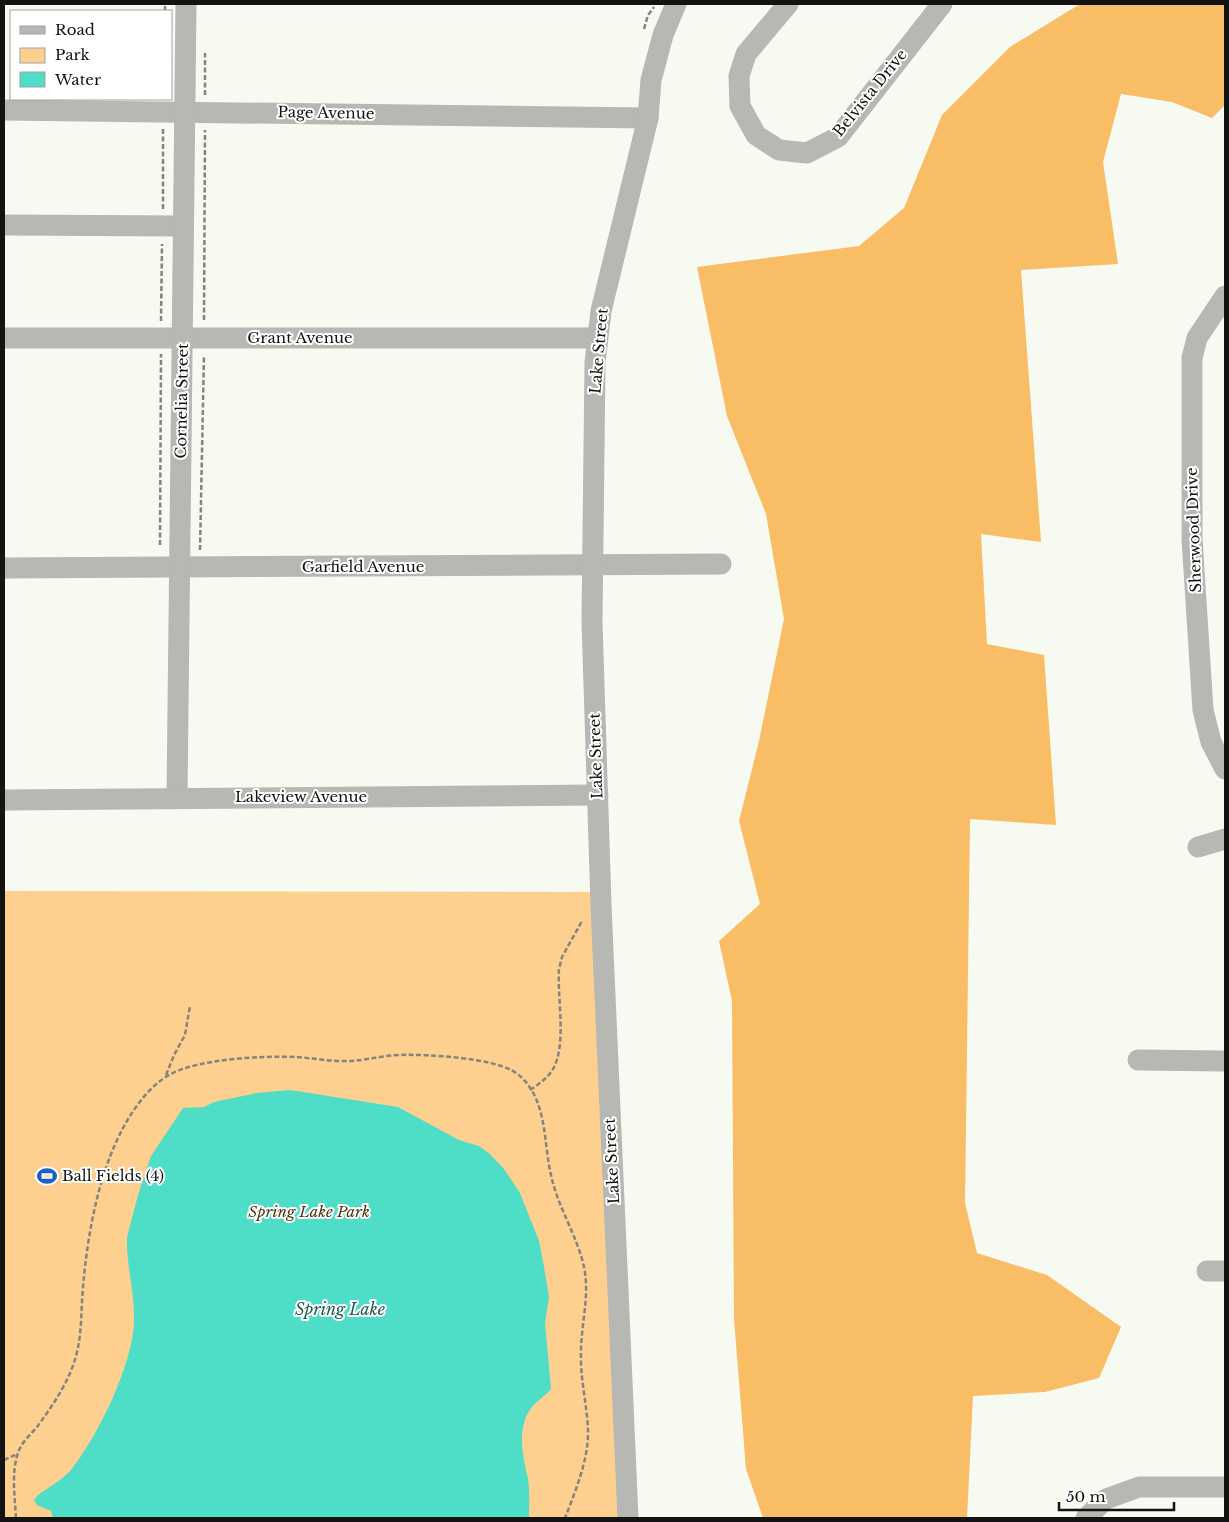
<svg xmlns="http://www.w3.org/2000/svg" width="1229" height="1522" font-family="'Libre Baskerville',serif">
<style>
.green{fill:#fed08f}
.forest{fill:#f9bd65}
.water{fill:#4eddc7}
.lines{fill:none;stroke-linecap:round;stroke-linejoin:round}
.path{stroke:#82857f;stroke-width:2.5;stroke-dasharray:5 2.5;stroke-linecap:butt}
.minor{stroke:#b7b7b3;stroke-width:21}
.labels{text-anchor:middle;stroke-width:4;stroke-linejoin:round;paint-order:stroke}
.street-label{font-size:15px;fill:#131411;stroke:#fff}
.poi-label{font-size:15px;fill:#131411;stroke:#fff;text-anchor:start}
.park-label{font-size:15px;font-style:italic;fill:#4d350f;stroke:#fff}
.water-label{font-size:16px;font-style:italic;fill:#215b52;stroke:#fff}
</style>
<rect width="100%" height="100%" fill="#f6faf1"/>
<path class="green" d="M 4,891 L 600,892 L 628,1518 L 4,1518 Z"/>
<path class="forest" d="M 1080,4 L 1225,4 L 1225,105 L 1212,118 L 1172,102 L 1121,94 L 1103,162 L 1118,264 L 1021,270 L 1041,542 L 981,534 L 987,644 L 1044,655 L 1056,825 L 970,819 L 965,1203 L 977,1253 L 1047,1275 L 1121,1327 L 1099,1378 L 1045,1392 L 973,1396 L 967,1518 L 763,1518 L 746,1469 L 734,1319 L 732,1001 L 719,941 L 760,904 L 739,821 L 759,741 L 784,619 L 766,514 L 727,416 L 697,267 L 859,246 L 904,208 L 942,115 L 1010,47 Z"/>
<path class="water" d="M 290,1090 L 398,1107 L 459,1140 L 479,1146 L 490,1154 L 504,1169 L 520,1193 L 539,1241 L 543,1261 L 549,1297 L 545,1323 L 551,1389 C 545,1396 537,1401 531,1408 C 516,1430 523,1456 528,1479 C 530,1492 529,1506 529,1518 L 53,1518 L 51,1511 L 37,1505 L 34,1500 L 38,1495 C 49,1487 62,1480 71,1470 C 98,1436 133,1364 134,1321 C 135,1293 126,1265 127,1237 L 138,1195 L 151,1156 L 183,1108 L 204,1107 L 214,1102 L 257,1093 Z"/>
<g class="lines">
<g class="path">
<path d="M 165,11 L 165,4"/>
<path d="M 644,29 L 648,15 L 654,7"/>
<path d="M 205,95 L 205,53"/>
<path d="M 163,209 L 163,129"/>
<path d="M 204,320 L 205,130"/>
<path d="M 161,321 L 162,244"/>
<path d="M 160,545 L 161,354"/>
<path d="M 200,550 L 204,355"/>
<path d="M 166,1075 L 174,1055 L 185,1035 L 190,1006"/>
<path d="M 530,1090 C 539,1084 548,1078 553,1069 C 567,1045 557,996 559,969 L 562,957 L 582,921"/>
<path d="M 4,1460 L 17,1454"/>
<path d="M 16,1518 C 15,1498 11,1473 18,1453 C 21,1443 30,1435 37,1427 C 53,1405 71,1379 77,1352 C 82,1331 81,1309 83,1287 C 88,1229 101,1156 136,1107 C 149,1089 164,1074 186,1068 C 218,1058 263,1056 297,1057 C 312,1058 327,1061 342,1061 C 362,1062 381,1055 401,1055 C 427,1054 496,1058 516,1073 C 548,1096 543,1142 551,1175 C 558,1208 577,1235 584,1267 C 590,1296 581,1324 581,1352 C 580,1379 587,1404 588,1430 C 589,1459 575,1492 565,1518"/>
</g>
<g class="minor">
<path d="M 788,4 L 746,54 L 739,76 L 740,106 L 756,135 L 779,150 L 807,153 L 838,137 L 942,4"/>
<path d="M 4,110 L 648,118"/>
<path d="M 4,225 L 183,226"/>
<path d="M 1225,296 L 1197,338 L 1192,358 L 1192,539 L 1203,710 L 1211,742 L 1225,769"/>
<path d="M 4,338 L 597,338"/>
<path d="M 4,568 L 721,564"/>
<path d="M 177,798 L 186,4"/>
<path d="M 4,800 L 598,795"/>
<path d="M 1198,847 L 1225,839"/>
<path d="M 1138,1060 L 1225,1061"/>
<path d="M 1207,1271 L 1225,1271"/>
<path d="M 628,1518 L 601,905 L 592,622 L 595,363 L 601,311 L 648,118 L 651,80 L 663,35 L 676,4"/>
<path d="M 1086,1518 L 1106,1499 L 1139,1487 L 1225,1487"/>
</g>
</g>
<defs>
<symbol id="stadium-bare" viewBox="-9 -9 18 18"><path d="M0-5a6.5 5 0 1 0 0 10a6.5 5 0 1 0 0-10ZM-3.5-1.8h7v3.6h-7Z" fill="#1a60cb" stroke="#fff" stroke-width="2.5" paint-order="stroke"/></symbol>
</defs>
<g fill-rule="evenodd">
<use href="#stadium-bare" x="33" y="1162" width="28" height="28"/>
</g>
<g class="labels">
<g class="street-label">
<text transform="translate(870 93) rotate(-51)" y="5">Belvista Drive</text>
<text transform="translate(326 113) rotate(1)" y="5">Page Avenue</text>
<text x="300" y="343">Grant Avenue</text>
<text transform="translate(599 351) rotate(-85)" y="5">Lake Street</text>
<text transform="translate(182 401) rotate(-89)" y="5">Cornelia Street</text>
<text transform="translate(1194 530) rotate(-92)" y="5">Sherwood Drive</text>
<text x="363" y="572">Garfield Avenue</text>
<text transform="translate(596 756) rotate(-92)" y="5">Lake Street</text>
<text x="301" y="802">Lakeview Avenue</text>
<text transform="translate(612 1161) rotate(-93)" y="5">Lake Street</text>
</g>
<g class="poi-label">
<text x="62" y="1181">Ball Fields (4)</text>
</g>
<g class="park-label">
<text x="309" y="1217">Spring Lake Park</text>
</g>
<g class="water-label">
<text x="340" y="1315">Spring Lake</text>
</g>
</g>
<rect width="1229" height="1522" fill="none" stroke="#131411" stroke-width="10"/>
<rect x="10" y="10" width="162" height="90" fill="#ffffff" stroke="#a1a1a0"/>
<rect x="20" y="26" width="25" height="8" fill="#b7b7b3" stroke="#a1a1a0"/>
<text x="55" y="35" font-size="15" fill="#131411">Road</text>
<rect x="20" y="48" width="25" height="15" fill="#fed08f" stroke="#a1a1a0"/>
<text x="55" y="60" font-size="15" fill="#131411">Park</text>
<rect x="20" y="72" width="25" height="15" fill="#4eddc7" stroke="#a1a1a0"/>
<text x="55" y="85" font-size="15" fill="#131411">Water</text>
<path d="M1059 1502v8h115v-8" fill="none" stroke="#131411" stroke-width="2.5"/>
<text x="1066" y="1502" font-size="15" fill="#131411" stroke="#ffffff" stroke-width="4" paint-order="stroke">50 m</text>
</svg>
